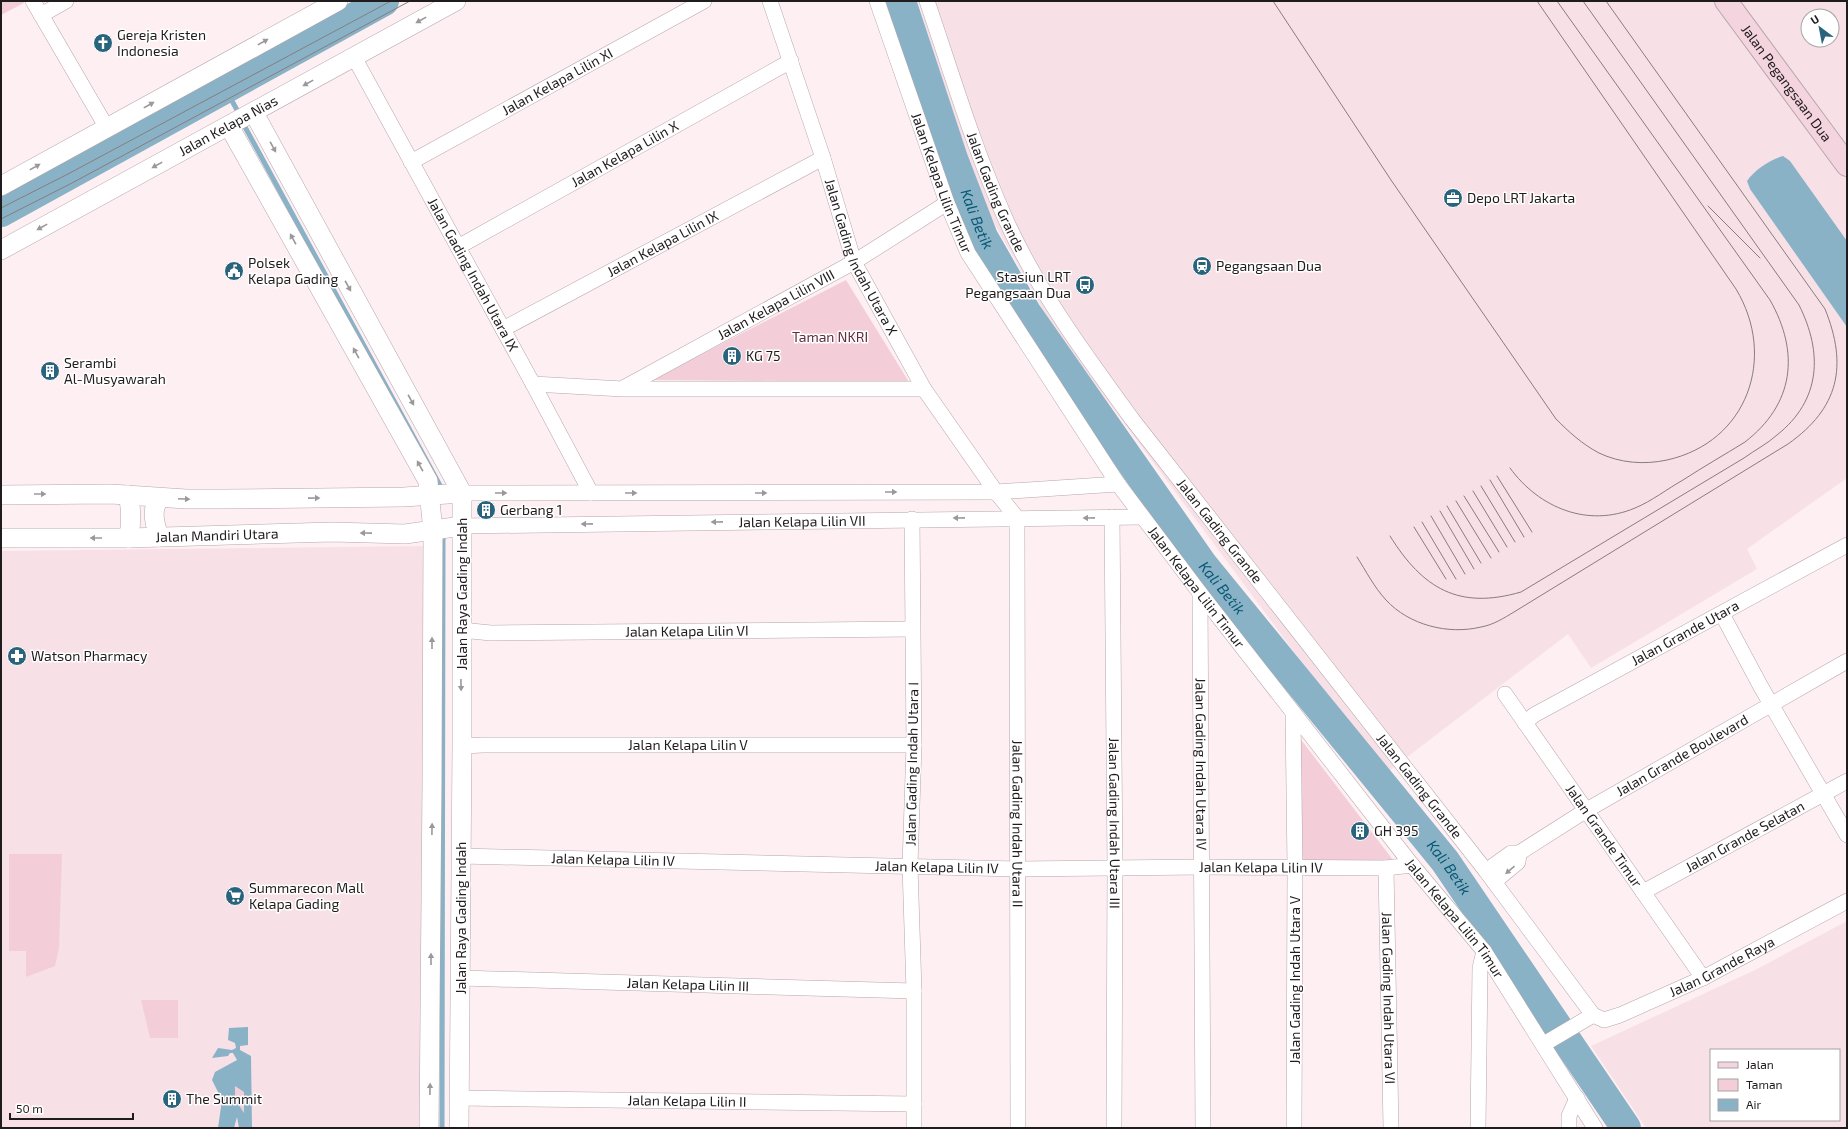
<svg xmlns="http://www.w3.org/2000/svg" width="1848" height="1129" font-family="'Exo 2',sans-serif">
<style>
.built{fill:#f8e0e7;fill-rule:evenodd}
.green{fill:#f3ced8}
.water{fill:#89b2c6;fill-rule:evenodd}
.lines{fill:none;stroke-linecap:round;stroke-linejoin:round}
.stream{stroke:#89b2c6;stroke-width:5}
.river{stroke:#89b2c6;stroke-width:30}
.minor-casing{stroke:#b5a7ab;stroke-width:16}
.tertiary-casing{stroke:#b5a7ab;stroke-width:20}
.secondary-casing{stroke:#b5a7ab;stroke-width:24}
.minor{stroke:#fff;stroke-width:15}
.tertiary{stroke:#fff;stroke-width:19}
.secondary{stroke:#f3d4df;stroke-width:22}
.tram{stroke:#877d7f;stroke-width:1}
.oneway{fill:#9b9899}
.labels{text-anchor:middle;stroke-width:3;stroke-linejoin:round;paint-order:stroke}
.poi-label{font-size:14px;fill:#201b1c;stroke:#fff;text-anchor:start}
.street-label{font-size:14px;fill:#201b1c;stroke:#fff}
.park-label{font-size:14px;fill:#622b3f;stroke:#fff}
.water-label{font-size:15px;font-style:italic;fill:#075874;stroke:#fff}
</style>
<rect width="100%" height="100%" fill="#feeff3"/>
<g class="built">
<path d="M 918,1 L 1719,1 L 1847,178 L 1847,478 L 1747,549 L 1757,569 L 1591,668 L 1568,634 L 1385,774 L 1054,329 L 985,207 L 954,122 Z"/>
<path d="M 1720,1 L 1847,1 L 1847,177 ZM 1808,16 L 1832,16 L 1832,40 L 1808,40 Z"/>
<path d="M 424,546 L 420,1128 L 1,1128 L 1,551 Z"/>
<path d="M 1847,921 L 1847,1128 L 1646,1128 L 1591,1046 L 1757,969 ZM 1711,1050 L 1839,1050 L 1839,1120 L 1711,1120 Z"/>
</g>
<g class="green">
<path d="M 1,1 L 23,1 L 24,3 L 1,15 Z"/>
<path d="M 846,280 L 909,382 L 651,380 Z"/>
<path d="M 1299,737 L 1393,860 L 1296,863 Z"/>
<path d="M 9,854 L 62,854 L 59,948 L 55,966 L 26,977 L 26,951 L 9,951 Z"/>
<path d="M 141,1000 L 178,1000 L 178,1038 L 150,1038 Z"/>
<path d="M 235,1086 L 244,1092 L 244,1113 L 235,1099 Z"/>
</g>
<g class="water">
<path d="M 1783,156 L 1790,161 L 1847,241 L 1847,327 L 1750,189 L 1747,181 C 1754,170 1771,159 1783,156 Z"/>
<path d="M 248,1027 L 248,1045 L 240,1046 L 240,1050 L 251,1056 L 252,1128 L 239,1128 L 237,1117 L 234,1128 L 218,1128 L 222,1100 L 212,1080 L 215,1072 L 237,1060 L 233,1053 L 230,1053 L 228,1056 L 212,1058 L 218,1048 L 232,1050 L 236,1048 L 235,1043 L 228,1040 L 229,1028 ZM 235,1086 L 244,1092 L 244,1113 L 235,1099 Z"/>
</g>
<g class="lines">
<g class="stream">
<path d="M 225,88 L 237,110"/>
<path d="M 245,127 L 443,491"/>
<path d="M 442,1128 L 443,533"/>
</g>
<g class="river">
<path id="s1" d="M 901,1 L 953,159 L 983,237 L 1026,312 L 1203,565 L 1445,861 L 1626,1128"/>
<path d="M 1,212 L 384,1"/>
</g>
<defs>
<g id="minor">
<path d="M 33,1 L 107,128"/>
<path id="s2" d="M 770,1 L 823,158 L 854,262 L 924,389 L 996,492 L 1017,518 L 1018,1128"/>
<path id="s3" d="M 877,1 L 947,203 L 968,253 L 1118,484 L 1200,593 L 1412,865 L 1484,951 L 1595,1128"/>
<path id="s4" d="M 927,1 C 952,74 974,149 1006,220 C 1038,291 1086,356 1132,419 L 1486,871 L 1593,1015 L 1604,1020 L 1620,1015 L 1703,978 L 1847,901"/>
<path d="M 41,15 L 66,1"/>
<path id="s5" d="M 354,57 L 533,384 L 591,493"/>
<path id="s6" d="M 411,162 L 704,1"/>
<path id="s7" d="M 458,247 L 791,61"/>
<path id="s8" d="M 503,329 L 823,158"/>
<path d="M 533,384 L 623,389 L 924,389"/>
<path id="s9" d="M 625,387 L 854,262 L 947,203"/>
<path d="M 462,493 L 996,492 L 1118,484"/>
<path id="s10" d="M 1112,517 L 1115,867 L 1114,1128"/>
<path d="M 912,519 L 914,745 L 910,866 L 914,991 L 914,1128"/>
<path id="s11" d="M 462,526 L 1142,517"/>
<path id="s12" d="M 1200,593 L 1203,1128"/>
<path d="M 1722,614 L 1761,687 L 1847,835"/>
<path id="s13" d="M 461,630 L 491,633 L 912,629"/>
<path id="s14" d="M 1505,694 L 1703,978"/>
<path d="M 1293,712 L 1295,868 L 1294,1128"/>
<path id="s15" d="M 1525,723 L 1534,715 L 1847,545"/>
<path id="s16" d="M 462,746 L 483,745 L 914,745"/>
<path id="s17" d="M 461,856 L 1018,869 L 1202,867 L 1386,868 L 1412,865"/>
<path id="s18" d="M 1386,868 L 1391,1128"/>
<path id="s19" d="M 1486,871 L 1511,853 L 1519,853 L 1585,811 L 1847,661"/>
<path d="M 1494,882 L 1518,862 L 1519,853"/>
<path id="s20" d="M 1643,892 L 1847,781"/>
<path id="s21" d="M 461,978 L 914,991"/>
<path d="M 1544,1044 L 1593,1015"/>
<path id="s22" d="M 460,1098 L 914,1104"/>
<path d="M 1478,1128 L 1480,968 L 1484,951"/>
<path d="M 1569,1128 L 1569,1116 L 1577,1098"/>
</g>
<g id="tertiary">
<path d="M 254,113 L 462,493 L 462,746 L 459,1128"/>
<path d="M 229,126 L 428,481 L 433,531 L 432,781 L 429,1128"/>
<path d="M 1,186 L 338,1"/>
<path id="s23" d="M 1,250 L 456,1"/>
<path d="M 1,495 L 111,494 L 186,499 L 224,499 L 404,497 L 462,493"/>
<path d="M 128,495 C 132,510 131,523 129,538"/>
<path d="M 159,537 C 155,524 150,509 160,498"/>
<path id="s24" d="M 1,538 L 129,538 L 332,532 L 405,534 L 462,526"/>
</g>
<g id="secondary">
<path id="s25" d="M 1726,1 L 1847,165"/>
</g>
</defs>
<use href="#minor" class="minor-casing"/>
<use href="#tertiary" class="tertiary-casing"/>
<use href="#secondary" class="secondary-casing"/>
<use href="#minor" class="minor"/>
<use href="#tertiary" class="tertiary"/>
<use href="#secondary" class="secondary"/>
<g class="tram">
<path d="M 1273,1 L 1391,180 L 1556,419 C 1569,432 1582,444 1599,453 C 1620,463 1644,465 1667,460 C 1748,442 1777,357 1736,289 L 1537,1"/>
<path d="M 1708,206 L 1760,258"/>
<path d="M 1,208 L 68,174 L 391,1"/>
<path d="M 1,219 L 72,183 L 410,1"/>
<path d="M 1510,468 C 1539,508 1588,528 1635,508 C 1652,501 1667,489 1683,480 C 1703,467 1724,455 1745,442 C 1794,404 1800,353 1770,300 L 1557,1"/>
<path d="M 1497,476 L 1532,532"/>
<path d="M 1490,480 L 1524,537"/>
<path d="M 1481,486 L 1515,542"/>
<path d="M 1473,491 L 1507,547"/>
<path d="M 1464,496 L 1499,552"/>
<path d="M 1456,501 L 1491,558"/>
<path d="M 1447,506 L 1481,563"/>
<path d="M 1440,511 L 1474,569"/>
<path d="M 1431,516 L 1465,574"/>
<path d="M 1422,522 L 1456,579"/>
<path d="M 1414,527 L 1446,579"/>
<path d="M 1390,536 C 1423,589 1459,610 1521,592 L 1744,458 C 1755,450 1767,444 1777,435 C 1821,400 1823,353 1799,305 L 1583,1"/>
<path d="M 1357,557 C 1366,571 1374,587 1386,600 C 1409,625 1448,635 1481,627 C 1493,625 1504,618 1514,612 L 1788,444 C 1839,408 1848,366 1825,309 L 1606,1"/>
</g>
</g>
<defs><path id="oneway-solid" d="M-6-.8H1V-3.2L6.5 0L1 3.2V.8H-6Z"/></defs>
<g class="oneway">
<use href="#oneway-solid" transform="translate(421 20) rotate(151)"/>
<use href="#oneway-solid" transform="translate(263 42) rotate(-29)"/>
<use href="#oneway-solid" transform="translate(308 83) rotate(151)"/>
<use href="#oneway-solid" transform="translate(149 105) rotate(-29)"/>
<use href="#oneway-solid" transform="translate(273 147) rotate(61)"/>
<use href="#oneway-solid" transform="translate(157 165) rotate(151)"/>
<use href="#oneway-solid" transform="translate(35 167) rotate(-29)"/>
<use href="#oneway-solid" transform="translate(42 227) rotate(151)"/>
<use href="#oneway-solid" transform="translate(293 239) rotate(-119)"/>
<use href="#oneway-solid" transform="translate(348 286) rotate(61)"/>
<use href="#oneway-solid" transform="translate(356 353) rotate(-119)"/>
<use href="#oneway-solid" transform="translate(411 400) rotate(61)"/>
<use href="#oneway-solid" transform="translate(420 466) rotate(-119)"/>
<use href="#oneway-solid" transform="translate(891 492)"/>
<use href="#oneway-solid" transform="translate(501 493)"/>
<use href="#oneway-solid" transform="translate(631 493)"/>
<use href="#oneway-solid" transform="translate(761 493)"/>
<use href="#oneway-solid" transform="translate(40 494)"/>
<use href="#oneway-solid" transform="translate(314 498) rotate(-1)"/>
<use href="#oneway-solid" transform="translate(184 499) rotate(2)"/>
<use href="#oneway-solid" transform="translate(959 518) rotate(179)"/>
<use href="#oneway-solid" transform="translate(1089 518) rotate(179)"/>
<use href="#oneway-solid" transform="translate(717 522) rotate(179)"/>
<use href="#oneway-solid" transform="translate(587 524) rotate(179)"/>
<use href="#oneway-solid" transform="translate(366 533) rotate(-179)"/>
<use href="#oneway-solid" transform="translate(96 538) rotate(-180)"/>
<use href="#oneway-solid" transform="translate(432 643) rotate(-90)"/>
<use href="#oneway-solid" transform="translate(461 685) rotate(89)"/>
<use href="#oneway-solid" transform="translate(432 829) rotate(-89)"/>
<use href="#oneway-solid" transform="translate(1510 870) rotate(139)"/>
<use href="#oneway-solid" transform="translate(431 959) rotate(-90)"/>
<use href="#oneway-solid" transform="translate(430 1089) rotate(-89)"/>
</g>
<defs>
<symbol id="church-disc" viewBox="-11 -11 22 22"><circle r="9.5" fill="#29637c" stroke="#fff"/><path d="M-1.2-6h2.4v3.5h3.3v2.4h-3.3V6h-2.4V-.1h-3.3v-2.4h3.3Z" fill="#fff"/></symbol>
<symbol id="office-disc" viewBox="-11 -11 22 22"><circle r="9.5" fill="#29637c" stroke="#fff"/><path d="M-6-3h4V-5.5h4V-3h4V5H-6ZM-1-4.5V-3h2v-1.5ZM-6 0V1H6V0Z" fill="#fff"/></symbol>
<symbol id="station-disc" viewBox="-11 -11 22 22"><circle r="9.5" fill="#29637c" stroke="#fff"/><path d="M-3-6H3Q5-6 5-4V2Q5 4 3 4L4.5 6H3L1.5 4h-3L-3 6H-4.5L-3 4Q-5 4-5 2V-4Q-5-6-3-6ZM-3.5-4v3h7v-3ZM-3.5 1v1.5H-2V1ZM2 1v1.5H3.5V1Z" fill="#fff"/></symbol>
<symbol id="civic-disc" viewBox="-11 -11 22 22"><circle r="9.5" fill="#29637c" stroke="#fff"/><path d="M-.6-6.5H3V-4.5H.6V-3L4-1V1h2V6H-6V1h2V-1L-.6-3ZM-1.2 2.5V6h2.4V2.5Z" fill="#fff"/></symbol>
<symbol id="bus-disc" viewBox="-11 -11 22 22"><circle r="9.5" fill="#29637c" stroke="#fff"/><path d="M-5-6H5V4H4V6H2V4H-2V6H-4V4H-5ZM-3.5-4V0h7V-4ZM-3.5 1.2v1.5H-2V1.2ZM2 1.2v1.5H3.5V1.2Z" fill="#fff"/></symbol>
<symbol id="building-disc" viewBox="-11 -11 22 22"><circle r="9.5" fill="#29637c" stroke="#fff"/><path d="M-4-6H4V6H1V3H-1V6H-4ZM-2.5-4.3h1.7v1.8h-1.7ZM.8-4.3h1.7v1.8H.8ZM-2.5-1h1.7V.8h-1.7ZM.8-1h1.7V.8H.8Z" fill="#fff"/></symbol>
<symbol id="pharmacy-disc" viewBox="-11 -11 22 22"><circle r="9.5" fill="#29637c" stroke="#fff"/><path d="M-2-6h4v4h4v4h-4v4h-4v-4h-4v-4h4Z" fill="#fff"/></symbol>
<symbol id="supermarket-disc" viewBox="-11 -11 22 22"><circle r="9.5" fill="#29637c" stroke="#fff"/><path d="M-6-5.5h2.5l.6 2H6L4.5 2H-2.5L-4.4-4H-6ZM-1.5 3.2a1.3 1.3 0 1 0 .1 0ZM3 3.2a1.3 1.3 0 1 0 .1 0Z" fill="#fff"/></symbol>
</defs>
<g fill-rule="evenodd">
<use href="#church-disc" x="92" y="32" width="22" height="22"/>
<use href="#office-disc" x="1442" y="187" width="22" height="22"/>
<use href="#station-disc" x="1191" y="255" width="22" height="22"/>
<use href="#civic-disc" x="223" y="260" width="22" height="22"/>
<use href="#bus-disc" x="1074" y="274" width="22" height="22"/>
<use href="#building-disc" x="721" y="345" width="22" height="22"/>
<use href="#building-disc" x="39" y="360" width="22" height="22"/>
<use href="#building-disc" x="475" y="499" width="22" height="22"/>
<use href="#pharmacy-disc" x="6" y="645" width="22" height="22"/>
<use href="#building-disc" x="1349" y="820" width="22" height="22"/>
<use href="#supermarket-disc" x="224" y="885" width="22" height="22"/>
<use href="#building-disc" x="161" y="1088" width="22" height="22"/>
</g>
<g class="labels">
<g class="poi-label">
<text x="117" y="40">Gereja Kristen<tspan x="117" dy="16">Indonesia</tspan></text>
<text x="1467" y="203">Depo LRT Jakarta</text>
<text x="248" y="268">Polsek<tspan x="248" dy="16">Kelapa Gading</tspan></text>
<text x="1216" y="271">Pegangsaan Dua</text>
<text x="1071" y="282" text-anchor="end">Stasiun LRT<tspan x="1071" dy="16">Pegangsaan Dua</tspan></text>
<text x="746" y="361">KG 75</text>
<text x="64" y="368">Serambi<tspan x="64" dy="16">Al-Musyawarah</tspan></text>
<text x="500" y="515">Gerbang 1</text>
<text x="31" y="661">Watson Pharmacy</text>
<text x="1374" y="836">GH 395</text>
<text x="249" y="893">Summarecon Mall<tspan x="249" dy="16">Kelapa Gading</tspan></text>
<text x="186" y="1104">The Summit</text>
</g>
<g class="street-label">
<text dy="5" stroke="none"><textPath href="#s6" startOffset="167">Jalan Kelapa Lilin XI</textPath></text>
<text dy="5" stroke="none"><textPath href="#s25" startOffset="102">Jalan Pegangsaan Dua</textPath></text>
<text dy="5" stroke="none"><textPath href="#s23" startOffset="259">Jalan Kelapa Nias</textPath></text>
<text dy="5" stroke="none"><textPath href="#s7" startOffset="191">Jalan Kelapa Lilin X</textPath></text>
<text dy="5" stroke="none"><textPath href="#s3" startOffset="193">Jalan Kelapa Lilin Timur</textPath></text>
<text dy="5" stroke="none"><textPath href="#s4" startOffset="203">Jalan Gading Grande</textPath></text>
<text dy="5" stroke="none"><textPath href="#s8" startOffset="181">Jalan Kelapa Lilin IX</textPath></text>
<text dy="5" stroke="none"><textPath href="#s2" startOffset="272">Jalan Gading Indah Utara X</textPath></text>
<text dy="5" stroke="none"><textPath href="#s5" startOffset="248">Jalan Gading Indah Utara IX</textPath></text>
<text dy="5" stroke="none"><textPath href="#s9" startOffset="172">Jalan Kelapa Lilin VIII</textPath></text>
<text dy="5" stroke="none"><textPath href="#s11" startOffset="340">Jalan Kelapa Lilin VII</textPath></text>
<text dy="5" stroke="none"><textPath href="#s4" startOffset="611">Jalan Gading Grande</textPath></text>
<text dy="5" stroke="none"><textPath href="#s24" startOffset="216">Jalan Mandiri Utara</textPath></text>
<text dy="5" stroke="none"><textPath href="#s3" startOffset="673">Jalan Kelapa Lilin Timur</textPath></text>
<text transform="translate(462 594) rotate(-90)" y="5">Jalan Raya Gading Indah</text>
<text dy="5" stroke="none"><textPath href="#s13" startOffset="226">Jalan Kelapa Lilin VI</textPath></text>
<text dy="5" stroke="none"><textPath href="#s15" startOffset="184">Jalan Grande Utara</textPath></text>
<text dy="5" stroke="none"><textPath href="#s16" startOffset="226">Jalan Kelapa Lilin V</textPath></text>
<text dy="5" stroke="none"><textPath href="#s19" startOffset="229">Jalan Grande Boulevard</textPath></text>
<text transform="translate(912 764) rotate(-89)" y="5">Jalan Gading Indah Utara I</text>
<text dy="5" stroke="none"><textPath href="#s12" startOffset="171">Jalan Gading Indah Utara IV</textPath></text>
<text dy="5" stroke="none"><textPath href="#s4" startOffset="935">Jalan Gading Grande</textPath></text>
<text dy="5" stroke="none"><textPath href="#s2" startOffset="884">Jalan Gading Indah Utara II</textPath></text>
<text dy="5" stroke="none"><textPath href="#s10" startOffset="306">Jalan Gading Indah Utara III</textPath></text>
<text dy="5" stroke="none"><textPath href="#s14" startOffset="173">Jalan Grande Timur</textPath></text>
<text dy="5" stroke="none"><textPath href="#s20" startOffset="116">Jalan Grande Selatan</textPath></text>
<text dy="5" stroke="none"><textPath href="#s17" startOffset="152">Jalan Kelapa Lilin IV</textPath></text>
<text dy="5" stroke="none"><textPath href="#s17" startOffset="476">Jalan Kelapa Lilin IV</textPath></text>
<text dy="5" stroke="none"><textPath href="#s17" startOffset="800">Jalan Kelapa Lilin IV</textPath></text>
<text transform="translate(461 918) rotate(-90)" y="5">Jalan Raya Gading Indah</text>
<text dy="5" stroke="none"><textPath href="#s3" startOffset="1093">Jalan Kelapa Lilin Timur</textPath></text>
<text dy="5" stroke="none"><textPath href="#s4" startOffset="1364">Jalan Grande Raya</textPath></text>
<text transform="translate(1295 980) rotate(-90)" y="5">Jalan Gading Indah Utara V</text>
<text dy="5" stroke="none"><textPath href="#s21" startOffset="227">Jalan Kelapa Lilin III</textPath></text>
<text dy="5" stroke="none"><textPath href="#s18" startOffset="130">Jalan Gading Indah Utara VI</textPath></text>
<text dy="5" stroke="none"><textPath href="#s22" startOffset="227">Jalan Kelapa Lilin II</textPath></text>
</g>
<g class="park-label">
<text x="830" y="342">Taman NKRI</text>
</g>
<g class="water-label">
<text dy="5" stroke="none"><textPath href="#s1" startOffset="231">Kali Betik</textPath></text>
<text dy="5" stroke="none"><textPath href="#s1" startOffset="675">Kali Betik</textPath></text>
<text dy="5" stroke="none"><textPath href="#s1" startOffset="1035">Kali Betik</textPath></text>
</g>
</g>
<rect width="1848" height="1129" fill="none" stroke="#201b1c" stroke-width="4"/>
<rect x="1710" y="1049" width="130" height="72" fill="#ffffff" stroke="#a6a4a4"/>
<rect x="1718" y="1062" width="20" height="6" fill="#f3d4df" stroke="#a6a4a4"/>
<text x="1746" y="1069" font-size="12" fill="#201b1c">Jalan</text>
<rect x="1718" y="1079" width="20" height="12" fill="#f3ced8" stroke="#a6a4a4"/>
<text x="1746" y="1089" font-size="12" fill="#201b1c">Taman</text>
<rect x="1718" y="1099" width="20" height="12" fill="#89b2c6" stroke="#a6a4a4"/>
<text x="1746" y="1109" font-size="12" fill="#201b1c">Air</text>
<g transform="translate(1820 28) rotate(328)"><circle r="19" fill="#ffffff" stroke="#a6a4a4"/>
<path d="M0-3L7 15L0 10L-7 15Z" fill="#29637c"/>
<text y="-6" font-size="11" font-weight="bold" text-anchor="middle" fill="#201b1c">U</text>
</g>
<path d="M10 1113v6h123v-6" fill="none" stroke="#201b1c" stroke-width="2"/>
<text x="16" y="1113" font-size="12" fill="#201b1c" stroke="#ffffff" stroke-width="3" paint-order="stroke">50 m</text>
</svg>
